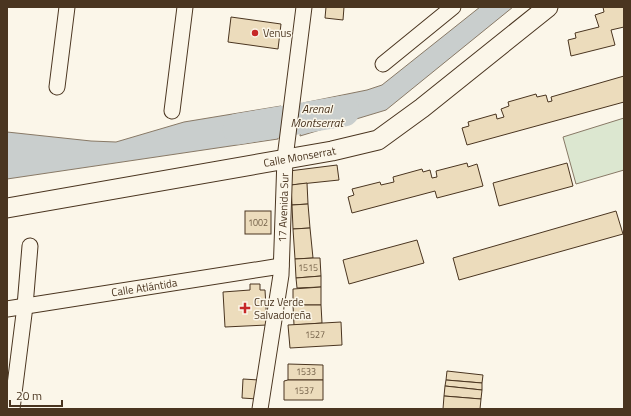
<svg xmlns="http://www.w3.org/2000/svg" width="631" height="416" font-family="'Titillium Web',sans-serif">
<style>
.green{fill:#dce7d0;stroke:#887966}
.water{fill:#c9cecd;stroke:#887966}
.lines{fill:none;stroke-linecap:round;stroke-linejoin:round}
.river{stroke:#c9cecd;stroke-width:31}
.building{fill:#ecdcbc;stroke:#4a3520}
.minor-casing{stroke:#4a3520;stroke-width:17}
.tertiary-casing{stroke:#4a3520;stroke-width:21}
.minor{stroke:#fbf6e9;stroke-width:15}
.tertiary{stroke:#fbf6e9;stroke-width:19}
.poi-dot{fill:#c62828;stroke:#fbf6e9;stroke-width:1.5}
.labels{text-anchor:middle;stroke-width:3;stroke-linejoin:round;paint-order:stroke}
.number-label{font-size:9px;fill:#725f47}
.poi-label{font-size:11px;fill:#4a3520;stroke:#fbf6e9;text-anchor:start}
.street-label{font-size:11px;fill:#4a3520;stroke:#fbf6e9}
.water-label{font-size:12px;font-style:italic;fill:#4a3520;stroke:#fbf6e9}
</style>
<rect width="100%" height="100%" fill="#fbf6e9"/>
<path class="green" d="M 624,118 L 624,170 L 576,184 L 563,137 Z"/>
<g class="water">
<path d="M 480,7 L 513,7 L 386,110 L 300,136 L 303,103 L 367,90 L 382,85 Z"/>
<path d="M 281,106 L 278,139 L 7,179 L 7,132 L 91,141 L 116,142 L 184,122 Z"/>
</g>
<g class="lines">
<path class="river" d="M 238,129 L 344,111"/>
</g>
<g class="building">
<path d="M 326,7 L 344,7 L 343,20 L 325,18 Z"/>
<path d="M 603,7 L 624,7 L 624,27 L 611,30 L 615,45 L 571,56 L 568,40 L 576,38 L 575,33 L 599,27 L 595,15 L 604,12 Z"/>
<path d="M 231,17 L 281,24 L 278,49 L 228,42 Z"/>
<path d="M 624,76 L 624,102 L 467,145 L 462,128 L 469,126 L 468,122 L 496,114 L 497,119 L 504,117 L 501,109 L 509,106 L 508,102 L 536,94 L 537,97 L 546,95 L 548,102 L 552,101 L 551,97 Z"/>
<path d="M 467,163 L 468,167 L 477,164 L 483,186 L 437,198 L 435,191 L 352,213 L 348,197 L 354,195 L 352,189 L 380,182 L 381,185 L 394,182 L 393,177 L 422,169 L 423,172 L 430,170 L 432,178 L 437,177 L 436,171 Z"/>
<path d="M 567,163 L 573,186 L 499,206 L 493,183 Z"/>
<path d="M 337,165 L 339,180 L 291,185 L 289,171 Z"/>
<path d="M 307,183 L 308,204 L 292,205 L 291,185 Z"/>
<path d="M 308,204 L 310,228 L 293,229 L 292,205 Z"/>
<rect x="245" y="211" width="26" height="23"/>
<path d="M 616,211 L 623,234 L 459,280 L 453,258 Z"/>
<path d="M 310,228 L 313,258 L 295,259 L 293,229 Z"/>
<path d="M 417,240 L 424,263 L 349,284 L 343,260 Z"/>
<path d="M 313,258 L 320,258 L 321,276 L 296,278 L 295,259 Z"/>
<path d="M 321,276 L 321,287 L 297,288 L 296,278 Z"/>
<path d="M 250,284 L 260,284 L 260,290 L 265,290 L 267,325 L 225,327 L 223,292 L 250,290 Z"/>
<path d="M 321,287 L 321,305 L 293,305 L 293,289 Z"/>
<path d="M 293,305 L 321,305 L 322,323 L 294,325 Z"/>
<path d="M 341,322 L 342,345 L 290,348 L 288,325 Z"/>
<path d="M 288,364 L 323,365 L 323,380 L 288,380 Z"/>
<path d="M 447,371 L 483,375 L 482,383 L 446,380 Z"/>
<path d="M 243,379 L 259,380 L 257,399 L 242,398 Z"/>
<path d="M 288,380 L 323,380 L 323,400 L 284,400 L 284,381 Z"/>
<path d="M 446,380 L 482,383 L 482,390 L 445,386 Z"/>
<path d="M 445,386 L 482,390 L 481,399 L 444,396 Z"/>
<path d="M 444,396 L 481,399 L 480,409 L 443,409 Z"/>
</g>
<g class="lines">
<defs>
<g id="minor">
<path d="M 383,64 L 453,7"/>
<path d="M 57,87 L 67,7"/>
<path d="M 172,111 L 185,7"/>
<path id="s1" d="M 7,309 L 281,266"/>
<path d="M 12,409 L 25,306 L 30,246"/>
<path id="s2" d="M 260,409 L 281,275 L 285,158 L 304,7"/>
</g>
<g id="tertiary">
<path id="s3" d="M 7,208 L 332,151 L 378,140 L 422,108 L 548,7"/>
</g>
</defs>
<use href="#minor" class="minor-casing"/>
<use href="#tertiary" class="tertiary-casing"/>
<use href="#minor" class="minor"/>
<use href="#tertiary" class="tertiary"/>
</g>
<g class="poi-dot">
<circle cx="255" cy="33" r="4"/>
<path d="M243 302h4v4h4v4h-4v4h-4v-4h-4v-4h4z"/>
</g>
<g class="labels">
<g class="number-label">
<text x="258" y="226">1002</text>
<text x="308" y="271">1515</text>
<text x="315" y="338">1527</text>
<text x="306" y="375">1533</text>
<text x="304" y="394">1537</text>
</g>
<g class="poi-label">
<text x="263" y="37">Venus</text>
<text x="254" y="306">Cruz Verde<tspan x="254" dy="13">Salvadoreña</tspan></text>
</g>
<g class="street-label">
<text dy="4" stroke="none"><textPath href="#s3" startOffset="297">Calle Monserrat</textPath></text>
<text dy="4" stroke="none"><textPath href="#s2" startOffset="203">17 Avenida Sur</textPath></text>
<text dy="4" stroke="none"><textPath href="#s1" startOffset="139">Calle Atlántida</textPath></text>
</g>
<g class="water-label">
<text x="317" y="113">Arenal<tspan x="317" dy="14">Montserrat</tspan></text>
</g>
</g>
<rect width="631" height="416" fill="none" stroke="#4a3520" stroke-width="16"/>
<path d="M10 400v6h52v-6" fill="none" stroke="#4a3520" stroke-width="2"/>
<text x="16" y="400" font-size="12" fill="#4a3520" stroke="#fbf6e9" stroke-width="3" paint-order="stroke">20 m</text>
</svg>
